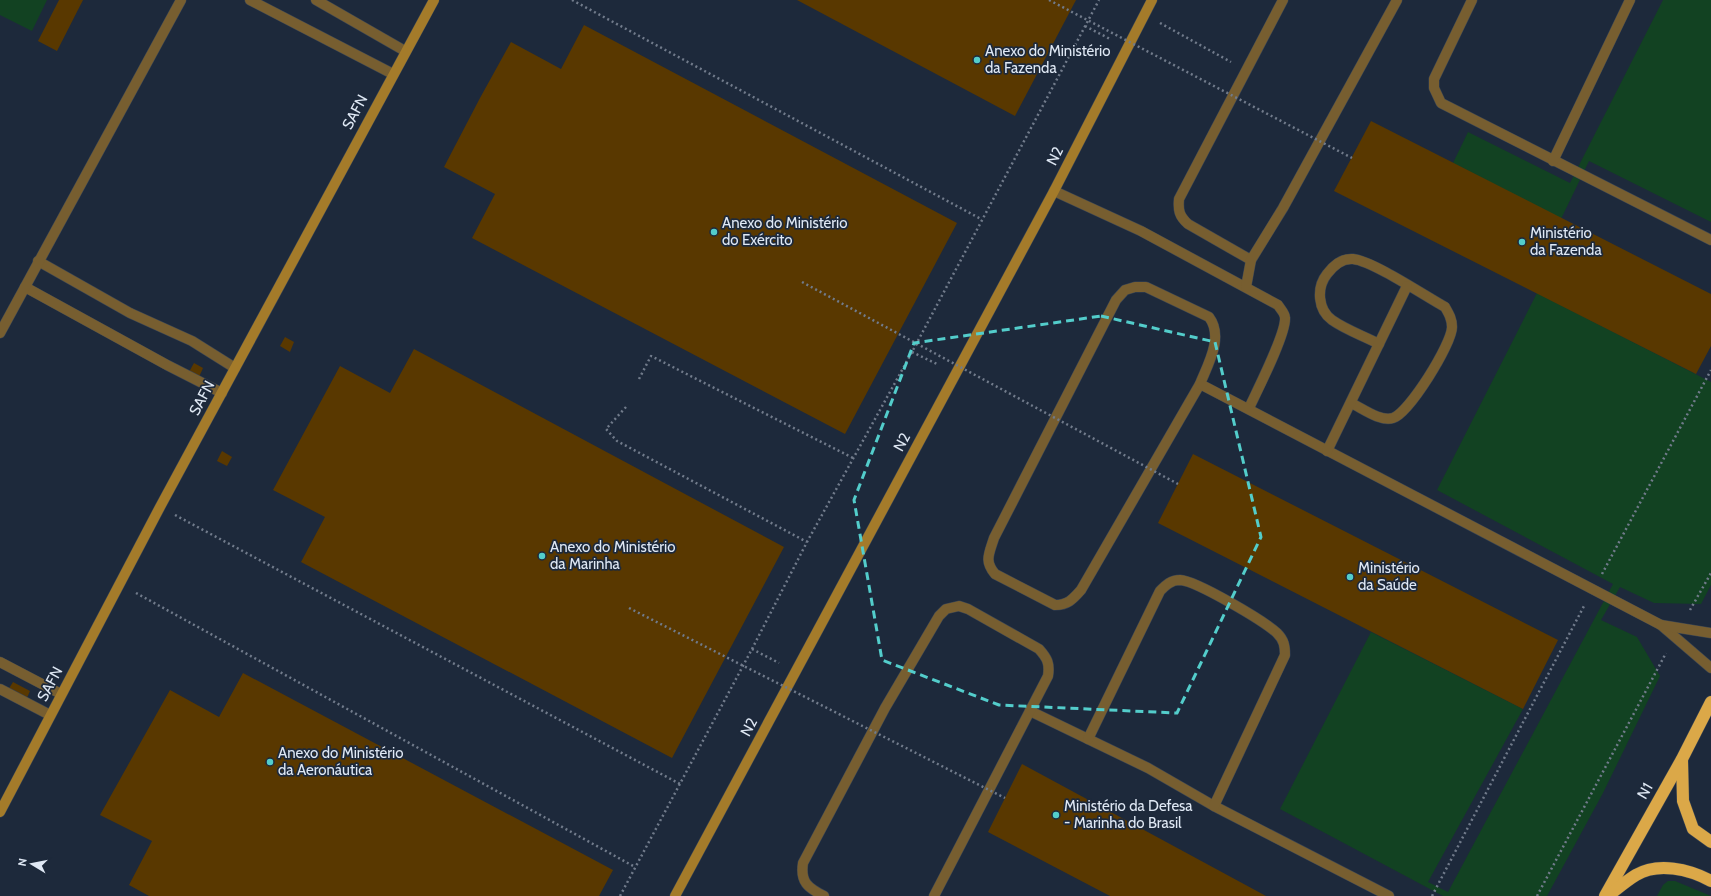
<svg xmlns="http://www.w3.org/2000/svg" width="1711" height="896" font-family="Cabin,sans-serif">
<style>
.green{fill:#124222}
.building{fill:#593800}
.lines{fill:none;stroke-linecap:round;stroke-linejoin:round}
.lane-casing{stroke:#384455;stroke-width:11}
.secondary-casing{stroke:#384455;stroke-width:11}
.highway-casing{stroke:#384455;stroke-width:13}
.path{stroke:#717b8b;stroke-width:2.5;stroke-dasharray:2 3;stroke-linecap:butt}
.lane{stroke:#775e30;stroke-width:10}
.secondary{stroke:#a47b2a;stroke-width:10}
.highway{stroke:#dba848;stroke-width:12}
.path-bridge{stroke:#717b8b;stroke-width:2.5;stroke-dasharray:2 3;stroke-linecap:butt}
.marked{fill:none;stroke:#53cdcb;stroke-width:3;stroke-dasharray:8 5;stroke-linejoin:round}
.poi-dot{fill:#53cdcb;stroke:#1d293b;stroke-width:1.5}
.labels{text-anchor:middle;stroke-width:3.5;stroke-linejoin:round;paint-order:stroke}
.poi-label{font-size:15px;fill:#dfe8f4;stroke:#1d293b;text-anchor:start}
.street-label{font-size:15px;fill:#dfe8f4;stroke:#1d293b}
</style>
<rect width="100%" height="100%" fill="#1d293b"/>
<g class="green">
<path d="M 0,0 L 47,0 L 32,31 L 0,15 Z"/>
<path d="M 1663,0 L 1711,0 L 1711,222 L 1589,161 L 1561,219 L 1453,163 L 1468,132 L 1570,183 Z"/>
<path d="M 1537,293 L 1711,382 L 1711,585 L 1701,604 L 1654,603 L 1620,587 L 1601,620 L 1637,637 L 1660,676 L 1603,793 L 1547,896 L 1443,896 L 1280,809 L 1371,632 L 1523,709 L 1428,882 L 1448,892 L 1613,584 L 1437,490 Z"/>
<path d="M 1668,881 L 1675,881 L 1711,896 L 1657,896 L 1663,885 Z"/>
</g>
<g class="building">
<path d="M 59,0 L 83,0 L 57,51 L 38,41 Z"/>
<path d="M 797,0 L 1076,0 L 1015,116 Z"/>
<path d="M 584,25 L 957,223 L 845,434 L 472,238 L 495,194 L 444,167 L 480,98 L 511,42 L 561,69 Z"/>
<path d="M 1371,121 L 1711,294 L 1711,346 L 1696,374 L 1334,191 Z"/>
<path d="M 285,337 L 294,342 L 290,352 L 280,346 Z"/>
<path d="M 414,349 L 784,547 L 672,758 L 301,562 L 325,517 L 273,490 L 340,366 L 390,393 Z"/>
<path d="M 194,363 L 203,368 L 199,377 L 189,372 Z"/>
<path d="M 222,451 L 232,457 L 227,466 L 217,461 Z"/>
<path d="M 1193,454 L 1558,640 L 1523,709 L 1158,523 Z"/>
<path d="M 243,673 L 613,870 L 599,896 L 149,896 L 129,885 L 152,841 L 100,815 L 170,690 L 219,717 Z"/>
<path d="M 13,682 L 30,691 L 26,700 L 8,690 Z"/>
<path d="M 1022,764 L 1266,896 L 1110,896 L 988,832 Z"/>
</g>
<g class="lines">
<defs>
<g id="lane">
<path d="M 250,0 L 393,74"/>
<path d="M 316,0 L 405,51"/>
<path d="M 1472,0 L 1434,79 L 1434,88 L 1441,103 L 1711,240"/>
<path d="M 1553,161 L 1630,0"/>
<path d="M 1054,191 L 1141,231 L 1278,305 C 1281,310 1285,313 1285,318 C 1286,334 1257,391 1249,408"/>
<path d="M 1251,260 L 1188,224 C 1179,216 1178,210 1179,199 L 1283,0"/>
<path d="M 38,261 L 130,313 L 192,341 L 235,368"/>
<path d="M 25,287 L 167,365 L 222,393"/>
<path d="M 1135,287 L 1146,287 L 1209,317 C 1224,337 1208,364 1200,384 L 1081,590 C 1073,599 1068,605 1055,605 L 995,574 C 984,561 989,554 994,538 L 1116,300 L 1125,290 Z"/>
<path d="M 1246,287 L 1251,260 L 1283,208 L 1397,0"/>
<path d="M 0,333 L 181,0"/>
<path d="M 1200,384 L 1661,625 L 1711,668"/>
<path d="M 1351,403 C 1362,408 1380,422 1393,418 C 1409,413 1452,344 1452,327 C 1452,319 1449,314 1445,307 C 1425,296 1373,261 1353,259 C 1342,258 1333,266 1327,274 C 1316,288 1318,310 1332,320 C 1346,330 1364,336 1379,344"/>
<path d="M 1327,451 L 1407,286"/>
<path d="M 1661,625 L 1711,633"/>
<path d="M 0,662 L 61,694"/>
<path d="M 0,689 L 50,715"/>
<path d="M 1030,711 L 1148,768 L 1214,806 L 1389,896"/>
<path d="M 1088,739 L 1160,591 C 1166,585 1171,580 1180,580 C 1197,581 1264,621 1277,633 C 1284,640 1285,646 1285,655 L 1214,806"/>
<path d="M 824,896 C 808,888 800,882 803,863 L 885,708 L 939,616 L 946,609 L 959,606 L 968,609 L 1039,649 C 1047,658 1050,663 1048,676 L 934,896"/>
</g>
<g id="secondary">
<path d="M 0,812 L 160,507 L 434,0"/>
<path d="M 675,896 L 1054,191 L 1152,0"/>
</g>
<g id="highway">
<path d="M 1682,760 L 1683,801 L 1693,829 L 1711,842"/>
<path d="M 1605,896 L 1682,759 L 1711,702"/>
<path d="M 1608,896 C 1617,889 1626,881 1636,875 C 1658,862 1689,869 1711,881"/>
</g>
</defs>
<use href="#lane" class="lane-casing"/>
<use href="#secondary" class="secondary-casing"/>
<use href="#highway" class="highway-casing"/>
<g class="path">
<path d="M 572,0 L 981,219"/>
<path d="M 1160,23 L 1231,62"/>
<path d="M 1085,26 L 1110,39"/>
<path d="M 912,352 L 939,365"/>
<path d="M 639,379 L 651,356 L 853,458"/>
<path d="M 626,407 L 606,429 L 617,441 L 807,542"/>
<path d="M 175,515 L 680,784"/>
<path d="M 1602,574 L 1711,370"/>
<path d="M 136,593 L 635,867"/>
<path d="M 1690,610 L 1711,573"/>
<path d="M 752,649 L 779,663"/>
<path d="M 620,896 L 752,649 L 807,542 L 912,352 L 1099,0"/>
<path d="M 1432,896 L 1584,606"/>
<path d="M 1537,896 L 1666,653"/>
</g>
<use href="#lane" class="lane"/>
<use href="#secondary" class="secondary"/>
<use href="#highway" class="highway"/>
<g class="path-bridge">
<path d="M 1049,0 L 1352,158"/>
<path d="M 802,282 L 1178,484"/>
<path d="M 629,608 L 1005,798"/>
</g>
</g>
<path class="marked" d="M 1101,316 L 1215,342 L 1261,537 L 1177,713 L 999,705 L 882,660 L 854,500 L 914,343 Z"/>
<g class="poi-dot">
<circle cx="977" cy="60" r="4"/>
<circle cx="714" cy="232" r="4"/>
<circle cx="1522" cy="242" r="4"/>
<circle cx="542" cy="556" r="4"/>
<circle cx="1350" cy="577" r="4"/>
<circle cx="270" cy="762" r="4"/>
<circle cx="1056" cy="815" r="4"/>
</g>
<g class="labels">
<g class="poi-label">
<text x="985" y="56">Anexo do Ministério<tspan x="985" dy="17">da Fazenda</tspan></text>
<text x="722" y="228">Anexo do Ministério<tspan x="722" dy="17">do Exército</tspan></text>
<text x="1530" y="238">Ministério<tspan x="1530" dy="17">da Fazenda</tspan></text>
<text x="550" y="552">Anexo do Ministério<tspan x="550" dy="17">da Marinha</tspan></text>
<text x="1358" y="573">Ministério<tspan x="1358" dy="17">da Saúde</tspan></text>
<text x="278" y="758">Anexo do Ministério<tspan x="278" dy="17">da Aeronáutica</tspan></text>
<text x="1064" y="811">Ministério da Defesa<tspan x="1064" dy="17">- Marinha do Brasil</tspan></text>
</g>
<g class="street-label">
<text transform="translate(355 112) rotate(-62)" y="5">SAFN</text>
<text transform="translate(1055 156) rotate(-63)" y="5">N2</text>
<text transform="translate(202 398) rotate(-62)" y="5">SAFN</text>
<text transform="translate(902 442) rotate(-62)" y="5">N2</text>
<text transform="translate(50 684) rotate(-62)" y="5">SAFN</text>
<text transform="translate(749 727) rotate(-62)" y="5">N2</text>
<text transform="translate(1645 791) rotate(-60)" y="5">N1</text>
</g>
</g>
<g transform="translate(32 864) rotate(280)" stroke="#1d293b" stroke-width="3" paint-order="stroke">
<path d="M0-3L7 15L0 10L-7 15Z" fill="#dfe8f4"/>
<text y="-6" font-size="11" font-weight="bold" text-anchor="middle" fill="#dfe8f4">N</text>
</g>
</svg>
